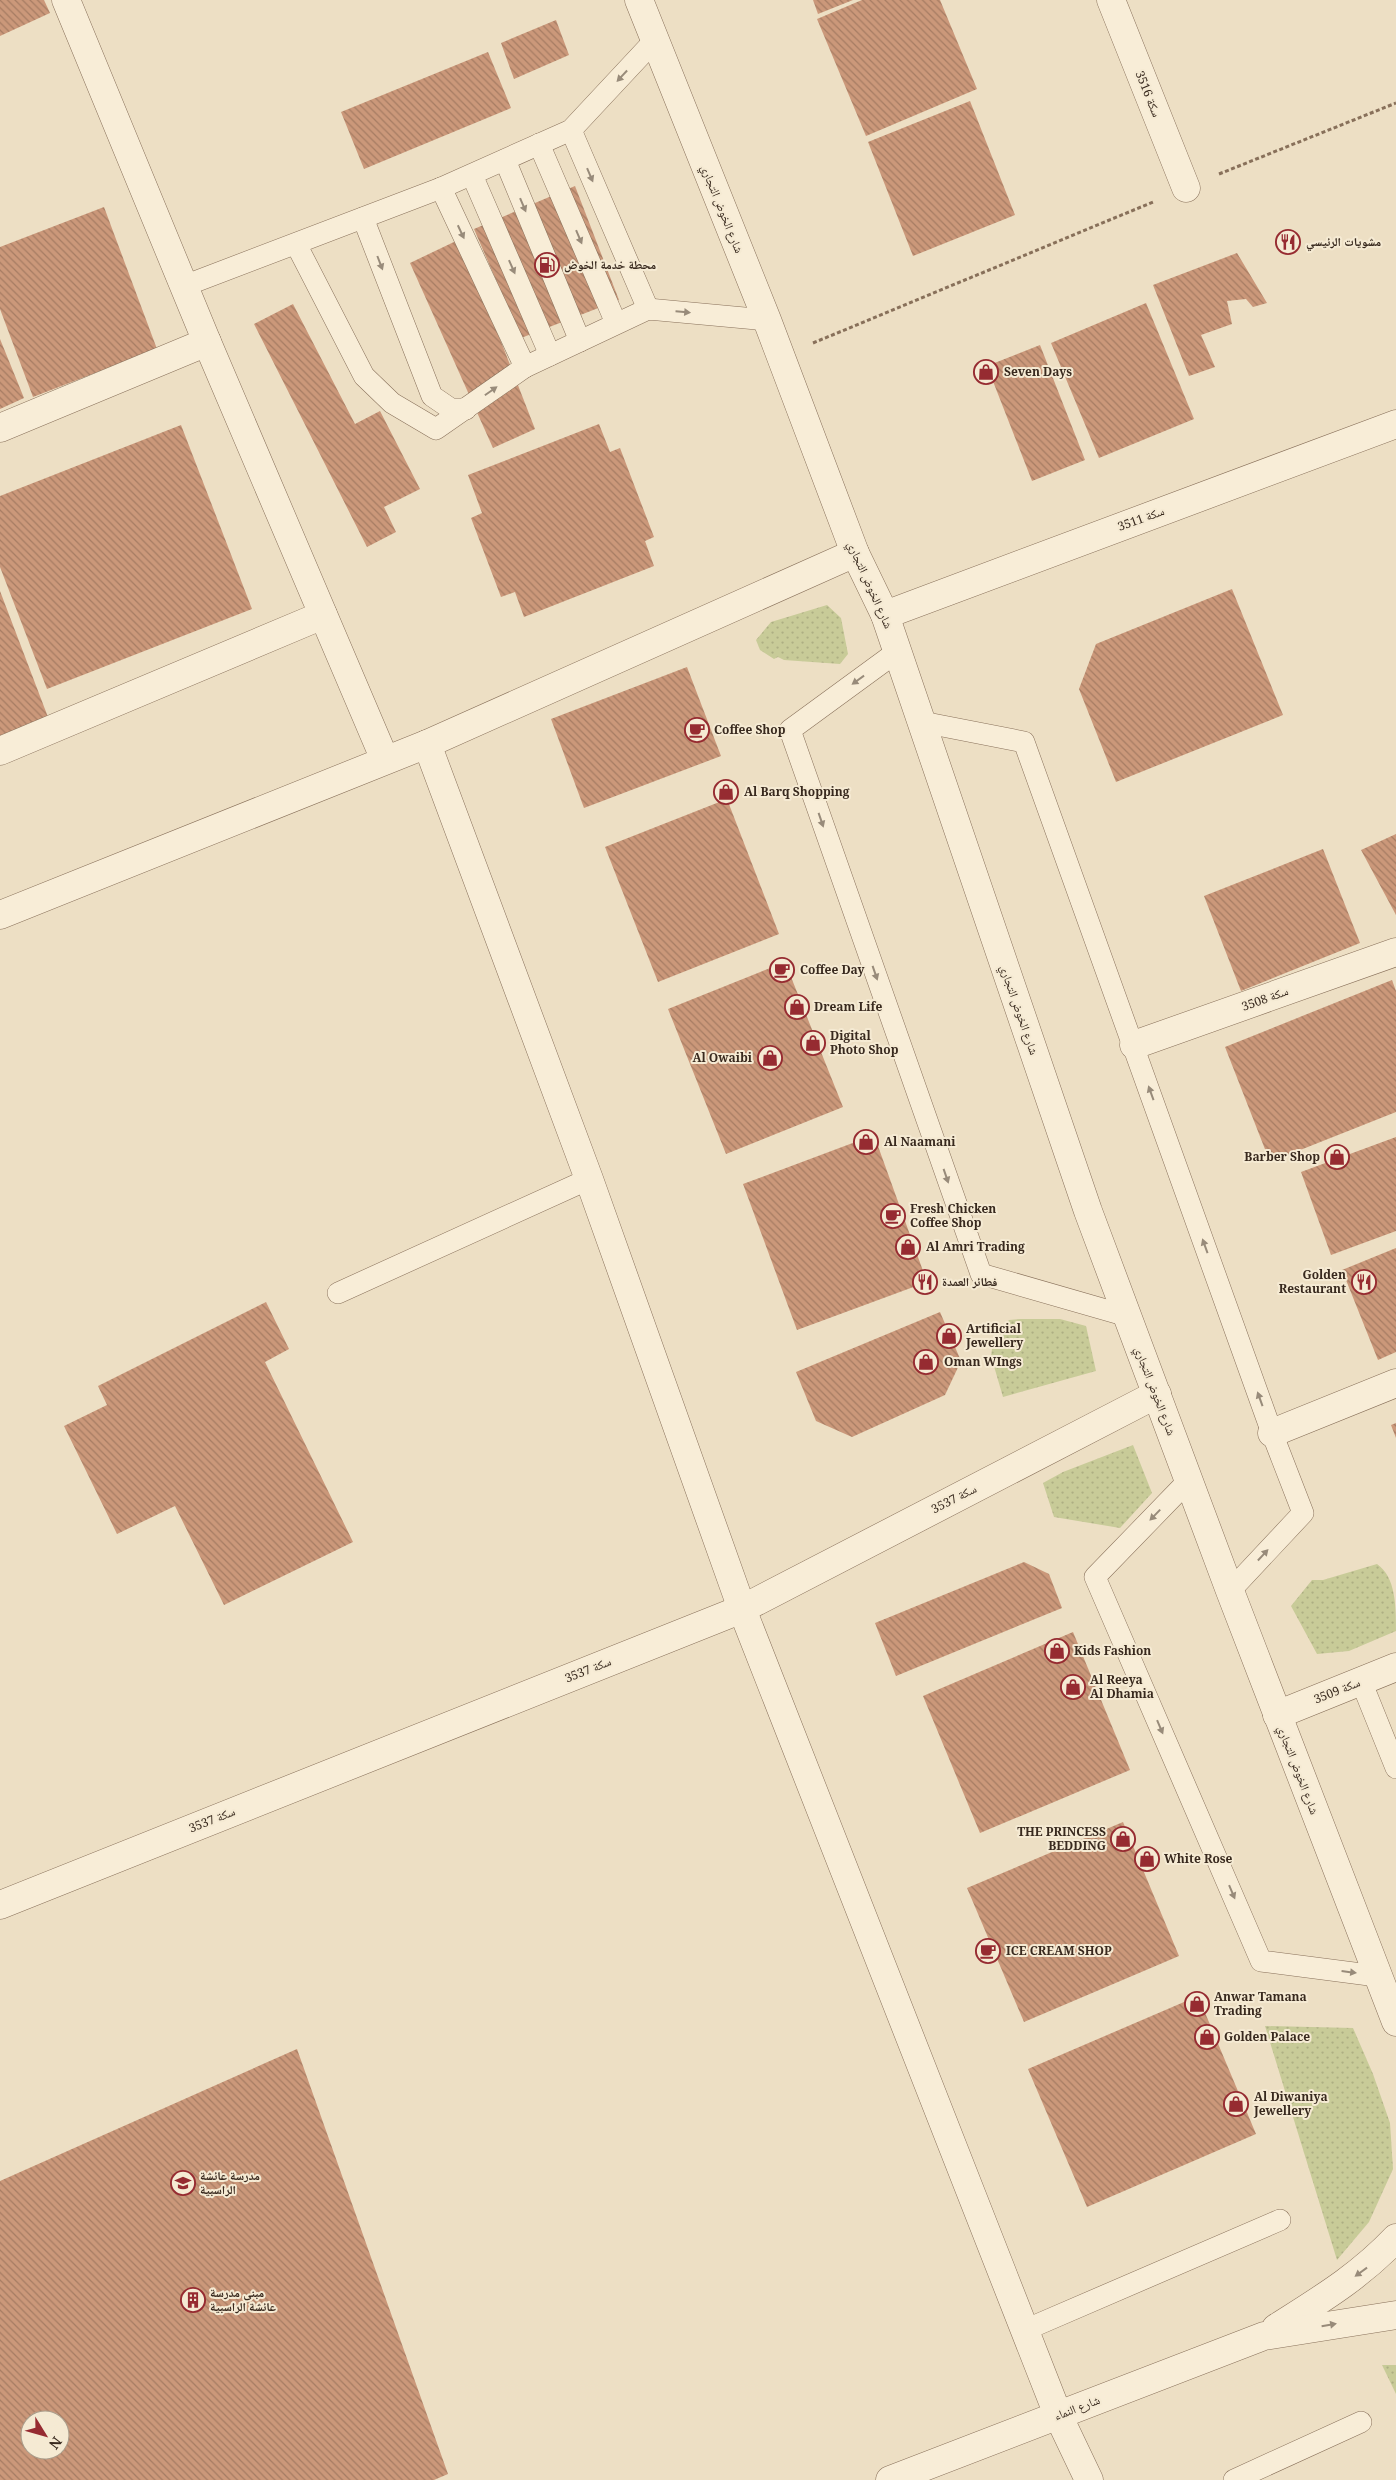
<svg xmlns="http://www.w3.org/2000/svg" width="1396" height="2480" font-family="'Noto Serif','Noto Naskh Arabic',serif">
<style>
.grass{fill:url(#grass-dots)}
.building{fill:url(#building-back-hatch);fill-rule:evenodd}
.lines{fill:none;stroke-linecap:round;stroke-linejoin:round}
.service-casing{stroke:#88705a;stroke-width:22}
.minor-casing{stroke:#88705a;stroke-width:29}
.tertiary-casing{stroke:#88705a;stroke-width:29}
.path{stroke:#88705a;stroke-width:3;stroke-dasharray:4 2.5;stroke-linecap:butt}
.service{stroke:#f8edd7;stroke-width:21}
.minor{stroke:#f8edd7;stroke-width:28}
.tertiary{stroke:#f8edd7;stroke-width:28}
.oneway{fill:#988b7a}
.labels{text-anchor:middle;stroke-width:4;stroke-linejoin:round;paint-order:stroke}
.street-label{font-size:12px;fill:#38291e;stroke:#f5ead3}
.poi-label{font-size:12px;font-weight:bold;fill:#38291e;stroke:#f5ead3;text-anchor:start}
</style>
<defs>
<pattern id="grass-dots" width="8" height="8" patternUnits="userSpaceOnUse" patternTransform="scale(1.25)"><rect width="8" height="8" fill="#c8cb98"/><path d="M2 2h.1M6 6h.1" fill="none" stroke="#adae83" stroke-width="1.8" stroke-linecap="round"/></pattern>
<pattern id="building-back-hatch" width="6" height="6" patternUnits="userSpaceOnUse" patternTransform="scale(1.25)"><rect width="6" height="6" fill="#cb987a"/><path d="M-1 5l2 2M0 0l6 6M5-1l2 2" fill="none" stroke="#a67c63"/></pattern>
</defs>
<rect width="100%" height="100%" fill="#eddfc4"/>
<g class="grass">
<path d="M 827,605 L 841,618 L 848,654 L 840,664 L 784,660 L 778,657 L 774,659 L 760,650 L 756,640 L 771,622 Z"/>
<path d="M 1020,1319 L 1060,1319 L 1086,1326 L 1096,1371 L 1003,1397 L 991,1356 L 993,1342 L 1009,1320 Z"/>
<path d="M 1133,1445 L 1152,1493 L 1120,1528 L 1054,1517 L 1043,1483 L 1063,1472 Z"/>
<path d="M 1377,1564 C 1396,1577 1396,1607 1396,1631 L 1349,1651 L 1317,1654 L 1291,1606 L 1312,1580 L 1323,1580 Z"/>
<path d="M 1265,2026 L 1353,2028 L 1373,2074 L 1390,2123 L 1393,2169 L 1369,2222 L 1337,2260 Z"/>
<path d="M 1382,2365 L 1396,2365 L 1396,2394 Z"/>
</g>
<g class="building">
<path d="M 0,0 L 44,0 L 50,13 L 0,36 Z"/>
<path d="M 813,0 L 853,0 L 818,14 Z"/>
<path d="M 862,0 L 940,0 L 977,89 L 866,136 L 817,19 Z"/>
<path d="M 556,20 L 569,55 L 514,79 L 501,43 Z"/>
<path d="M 488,52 L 511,108 L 364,169 L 341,112 Z"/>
<path d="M 970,101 L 1015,215 L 913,256 L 868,142 Z"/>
<path d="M 575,186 L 619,300 L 521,338 L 474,229 Z"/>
<path d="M 104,207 L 157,349 L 33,397 L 0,309 L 0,247 Z"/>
<path d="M 456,241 L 500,339 L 535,429 L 493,448 L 410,263 Z"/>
<path d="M 1237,253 L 1267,303 L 1253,307 L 1246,299 L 1227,301 L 1232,324 L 1201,335 L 1215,367 L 1189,376 L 1153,285 Z"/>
<path d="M 1146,303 L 1194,419 L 1099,458 L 1051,343 Z"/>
<path d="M 293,304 L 355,424 L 380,411 L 420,489 L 384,507 L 396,532 L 367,547 L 254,324 Z"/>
<path d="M 0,339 L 24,398 L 0,409 Z"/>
<path d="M 1040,345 L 1085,460 L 1032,481 L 987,366 Z"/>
<path d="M 599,424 L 610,452 L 620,448 L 654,537 L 645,541 L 654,566 L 524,617 L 515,592 L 501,597 L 471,518 L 482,513 L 468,475 Z"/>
<path d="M 181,425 L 252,609 L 47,689 L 0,567 L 0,496 Z"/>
<path d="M 1232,589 L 1283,715 L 1116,782 L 1079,689 L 1096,644 Z"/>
<path d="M 0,591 L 51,725 L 0,745 Z"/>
<path d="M 687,667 L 721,756 L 584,808 L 551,719 Z"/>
<path d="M 727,799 L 779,934 L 658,982 L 605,847 Z"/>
<path d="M 1396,834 L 1396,915 L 1361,850 Z"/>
<path d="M 1323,849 L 1360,943 L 1241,991 L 1204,896 Z"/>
<path d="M 785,962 L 843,1107 L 726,1154 L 668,1009 Z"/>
<path d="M 1392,980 L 1396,991 L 1396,1112 L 1270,1162 L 1225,1047 Z"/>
<path d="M 874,1135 L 927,1282 L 797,1330 L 743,1184 Z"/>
<path d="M 1396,1137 L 1396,1231 L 1331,1255 L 1301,1172 Z"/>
<path d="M 1396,1248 L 1396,1352 L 1378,1360 L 1342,1270 Z"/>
<path d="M 266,1302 L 289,1349 L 265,1362 L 353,1542 L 224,1605 L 175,1506 L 117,1534 L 64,1426 L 107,1405 L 98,1386 Z"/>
<path d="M 940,1312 L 961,1361 L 945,1395 L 852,1437 L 816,1421 L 796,1372 Z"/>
<path d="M 1396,1423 L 1396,1438 L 1391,1425 Z"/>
<path d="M 1024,1562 L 1049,1574 L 1062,1608 L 896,1676 L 875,1623 Z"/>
<path d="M 1073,1632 L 1130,1770 L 980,1833 L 923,1696 Z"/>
<path d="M 1123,1822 L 1179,1956 L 1024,2022 L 967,1888 Z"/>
<path d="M 1198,1996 L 1256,2134 L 1087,2207 L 1028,2069 Z"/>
<path d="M 297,2049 L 448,2474 L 434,2480 L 0,2480 L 0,2181 ZM 30,2420 L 60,2420 L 60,2450 L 30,2450 Z"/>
</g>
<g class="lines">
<defs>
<g id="service">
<path d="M 571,130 L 648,309"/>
<path d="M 539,144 L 616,323"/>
<path d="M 505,160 L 580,341"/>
<path d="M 472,175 L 550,355"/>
<path d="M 441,188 L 525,367 L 648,309 L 767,320"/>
<path d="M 363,218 L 432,396 L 451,409 L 466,409"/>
<path d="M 296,244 L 364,376 L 392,403 L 436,429 L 525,367"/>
<path d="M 184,286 L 441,188 L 571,130 L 655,40"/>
<path d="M 898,651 L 790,730 L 981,1274 L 1127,1316"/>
<path d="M 922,722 L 1024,742 L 1272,1433 L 1303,1513 L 1230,1591"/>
<path d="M 338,1293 L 589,1179"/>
<path d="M 1189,1480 L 1095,1577 L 1261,1961 L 1377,1976"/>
<path d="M 1361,1681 L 1396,1768"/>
<path d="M 1025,2330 L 1280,2220"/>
<path d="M 1234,2480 L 1361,2422"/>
</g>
<g id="minor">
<path d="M 66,0 L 207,342 L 385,760"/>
<path d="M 1111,0 L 1186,188"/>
<path d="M 0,428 L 207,342"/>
<path d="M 855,553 L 427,744 L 589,1179 L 742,1609 L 1058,2415 L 1089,2480"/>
<path d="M 0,751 L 323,615"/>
<path d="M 0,915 L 427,744"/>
<path d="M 1134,1045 L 1396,952"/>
<path d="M 1272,1433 L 1396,1383"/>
<path d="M 1277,1715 L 1396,1667"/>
<path d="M 0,1905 L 742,1609 L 1157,1394"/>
</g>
<g id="tertiary">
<path d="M 639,0 L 767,320 L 855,553 L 885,615 L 1088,1211 L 1230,1591 L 1396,2022"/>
<path d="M 885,615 L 1396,424"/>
<path d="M 1276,2328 C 1320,2300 1359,2277 1396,2238"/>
<path d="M 890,2480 L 1264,2336 L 1396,2315"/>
</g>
</defs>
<use href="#service" class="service-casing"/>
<use href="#minor" class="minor-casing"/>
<use href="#tertiary" class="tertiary-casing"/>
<g class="path">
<path d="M 1219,174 L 1396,103"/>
<path d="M 813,343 L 1153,202"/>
</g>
<use href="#service" class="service"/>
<use href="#minor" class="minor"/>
<use href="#tertiary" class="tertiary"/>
</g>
<defs><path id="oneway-solid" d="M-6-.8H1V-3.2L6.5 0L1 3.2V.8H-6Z" transform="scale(1.25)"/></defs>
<g class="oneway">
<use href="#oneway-solid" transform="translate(622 76) rotate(133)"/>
<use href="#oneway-solid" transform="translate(590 175) rotate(67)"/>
<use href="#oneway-solid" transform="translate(523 205) rotate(67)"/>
<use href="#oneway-solid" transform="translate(461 232) rotate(65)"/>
<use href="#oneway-solid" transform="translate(579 237) rotate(67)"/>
<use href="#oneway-solid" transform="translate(380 263) rotate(69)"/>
<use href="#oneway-solid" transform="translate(512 267) rotate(66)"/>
<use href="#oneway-solid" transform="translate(683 312) rotate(5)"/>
<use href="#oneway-solid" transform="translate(491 391) rotate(-35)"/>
<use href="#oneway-solid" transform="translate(858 680) rotate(144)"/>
<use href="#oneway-solid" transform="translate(821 820) rotate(71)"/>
<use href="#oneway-solid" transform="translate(875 973) rotate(71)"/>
<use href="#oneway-solid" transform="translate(1151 1093) rotate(-110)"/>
<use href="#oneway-solid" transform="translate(946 1176) rotate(71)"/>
<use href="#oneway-solid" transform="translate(1205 1246) rotate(-110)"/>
<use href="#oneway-solid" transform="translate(1260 1399) rotate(-110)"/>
<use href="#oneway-solid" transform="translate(1155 1515) rotate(134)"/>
<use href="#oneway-solid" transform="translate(1263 1555) rotate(-47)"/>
<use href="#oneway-solid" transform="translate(1160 1727) rotate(67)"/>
<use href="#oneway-solid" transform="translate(1232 1892) rotate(67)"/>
<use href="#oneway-solid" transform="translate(1349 1972) rotate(7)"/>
<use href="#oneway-solid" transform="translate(1361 2272) rotate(144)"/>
<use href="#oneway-solid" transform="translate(1329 2325) rotate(-10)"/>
</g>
<defs>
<symbol id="restaurant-ring" viewBox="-11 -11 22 22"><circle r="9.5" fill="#f5ead3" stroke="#962b31" stroke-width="1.5"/><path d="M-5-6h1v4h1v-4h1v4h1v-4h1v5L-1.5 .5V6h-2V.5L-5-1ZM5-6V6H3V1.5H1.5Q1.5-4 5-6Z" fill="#962b31"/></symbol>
<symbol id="fuel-ring" viewBox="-11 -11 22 22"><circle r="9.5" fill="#f5ead3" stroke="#962b31" stroke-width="1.5"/><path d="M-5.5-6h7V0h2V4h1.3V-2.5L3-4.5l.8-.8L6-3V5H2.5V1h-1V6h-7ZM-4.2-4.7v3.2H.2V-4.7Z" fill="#962b31"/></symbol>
<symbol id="shop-ring" viewBox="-11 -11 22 22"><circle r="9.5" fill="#f5ead3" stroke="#962b31" stroke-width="1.5"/><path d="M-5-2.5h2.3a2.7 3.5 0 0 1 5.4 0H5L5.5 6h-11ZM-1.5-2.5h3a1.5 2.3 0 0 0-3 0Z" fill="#962b31"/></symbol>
<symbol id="cafe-ring" viewBox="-11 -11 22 22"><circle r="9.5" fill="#f5ead3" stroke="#962b31" stroke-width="1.5"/><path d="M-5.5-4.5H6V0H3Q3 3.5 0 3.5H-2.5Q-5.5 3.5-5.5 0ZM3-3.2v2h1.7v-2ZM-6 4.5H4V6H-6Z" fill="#962b31"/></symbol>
<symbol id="school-ring" viewBox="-11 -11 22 22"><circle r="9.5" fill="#f5ead3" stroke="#962b31" stroke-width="1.5"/><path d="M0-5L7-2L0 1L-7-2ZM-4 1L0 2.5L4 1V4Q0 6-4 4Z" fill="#962b31"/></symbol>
<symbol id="building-ring" viewBox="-11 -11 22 22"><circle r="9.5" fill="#f5ead3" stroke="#962b31" stroke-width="1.5"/><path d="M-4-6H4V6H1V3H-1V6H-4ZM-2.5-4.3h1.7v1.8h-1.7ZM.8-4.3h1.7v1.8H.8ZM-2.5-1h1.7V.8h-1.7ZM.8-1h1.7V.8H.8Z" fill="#962b31"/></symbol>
</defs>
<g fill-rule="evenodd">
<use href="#restaurant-ring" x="1274" y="228" width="28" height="28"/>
<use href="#fuel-ring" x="533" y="251" width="28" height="28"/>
<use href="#shop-ring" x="972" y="358" width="28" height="28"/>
<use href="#cafe-ring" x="683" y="716" width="28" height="28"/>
<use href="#shop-ring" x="712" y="778" width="28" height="28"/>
<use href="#cafe-ring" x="768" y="956" width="28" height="28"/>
<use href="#shop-ring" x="783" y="993" width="28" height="28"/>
<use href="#shop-ring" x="799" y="1029" width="28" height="28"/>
<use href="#shop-ring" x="756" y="1044" width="28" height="28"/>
<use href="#shop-ring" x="852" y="1128" width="28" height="28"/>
<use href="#shop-ring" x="1323" y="1143" width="28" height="28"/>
<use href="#cafe-ring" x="879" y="1202" width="28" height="28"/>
<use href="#shop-ring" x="894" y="1233" width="28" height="28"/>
<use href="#restaurant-ring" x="911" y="1268" width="28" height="28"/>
<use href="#restaurant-ring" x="1350" y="1268" width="28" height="28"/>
<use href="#shop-ring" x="935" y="1322" width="28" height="28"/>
<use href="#shop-ring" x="912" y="1348" width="28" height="28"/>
<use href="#shop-ring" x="1043" y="1637" width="28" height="28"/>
<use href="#shop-ring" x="1059" y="1673" width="28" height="28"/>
<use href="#shop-ring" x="1109" y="1825" width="28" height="28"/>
<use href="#shop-ring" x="1133" y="1845" width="28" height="28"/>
<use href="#cafe-ring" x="974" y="1937" width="28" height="28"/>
<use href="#shop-ring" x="1183" y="1990" width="28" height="28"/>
<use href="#shop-ring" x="1193" y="2023" width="28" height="28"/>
<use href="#shop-ring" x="1222" y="2090" width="28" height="28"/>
<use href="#school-ring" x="169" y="2169" width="28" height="28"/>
<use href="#building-ring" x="179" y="2286" width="28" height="28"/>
</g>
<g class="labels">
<g class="street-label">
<text transform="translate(1148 94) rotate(68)" y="4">سكة 3516</text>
<text transform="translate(722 209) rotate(68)" y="4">شارع الخوض التجاري</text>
<text transform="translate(1141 519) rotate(-20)" y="4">سكة 3511</text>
<text transform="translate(870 585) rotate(66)" y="4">شارع الخوض التجاري</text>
<text transform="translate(1265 999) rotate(-20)" y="4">سكة 3508</text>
<text transform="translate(1019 1010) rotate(71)" y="4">شارع الخوض التجاري</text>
<text transform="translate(1155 1391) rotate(69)" y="4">شارع الخوض التجاري</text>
<text transform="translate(954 1499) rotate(-27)" y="4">سكة 3537</text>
<text transform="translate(588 1670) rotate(-22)" y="4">سكة 3537</text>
<text transform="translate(1337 1691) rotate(-22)" y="4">سكة 3509</text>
<text transform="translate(1298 1770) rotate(69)" y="4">شارع الخوض التجاري</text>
<text transform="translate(212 1820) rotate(-22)" y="4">سكة 3537</text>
<text transform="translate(1077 2408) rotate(-21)" y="4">شارع النماء</text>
</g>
<g class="poi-label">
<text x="1306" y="246">مشويات الرئيسي</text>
<text x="564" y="269">محطة خدمة الخوض</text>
<text x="1004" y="376">Seven Days</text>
<text x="714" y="734">Coffee Shop</text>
<text x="744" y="796">Al Barq Shopping</text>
<text x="800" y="974">Coffee Day</text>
<text x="814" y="1011">Dream Life</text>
<text x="830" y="1040">Digital<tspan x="830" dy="14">Photo Shop</tspan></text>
<text x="752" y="1062" text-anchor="end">Al Owaibi</text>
<text x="884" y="1146">Al Naamani</text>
<text x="1320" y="1161" text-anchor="end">Barber Shop</text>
<text x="910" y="1213">Fresh Chicken<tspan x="910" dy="14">Coffee Shop</tspan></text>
<text x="926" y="1251">Al Amri Trading</text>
<text x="1346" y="1279" text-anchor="end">Golden<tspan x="1346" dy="14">Restaurant</tspan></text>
<text x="942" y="1286">فطائر العمدة</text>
<text x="966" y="1333">Artificial<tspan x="966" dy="14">Jewellery</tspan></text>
<text x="944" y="1366">Oman WIngs</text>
<text x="1074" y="1655">Kids Fashion</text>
<text x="1090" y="1684">Al Reeya<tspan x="1090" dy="14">Al Dhamia</tspan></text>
<text x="1106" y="1836" text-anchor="end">THE PRINCESS<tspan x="1106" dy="14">BEDDING</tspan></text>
<text x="1164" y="1863">White Rose</text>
<text x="1006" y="1955">ICE CREAM SHOP</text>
<text x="1214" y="2001">Anwar Tamana<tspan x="1214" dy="14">Trading</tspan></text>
<text x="1224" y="2041">Golden Palace</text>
<text x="1254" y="2101">Al Diwaniya<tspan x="1254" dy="14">Jewellery</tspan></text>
<text x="200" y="2180">مدرسة عائشة<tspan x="200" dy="14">الراسبية</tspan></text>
<text x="210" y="2297">مبنى مدرسة<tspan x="210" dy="14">عائشة الراسبية</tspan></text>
</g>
</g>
<g transform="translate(45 2435) rotate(127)"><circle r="24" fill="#f5ead3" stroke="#a99d8b"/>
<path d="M0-4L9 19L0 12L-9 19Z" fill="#962b31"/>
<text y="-8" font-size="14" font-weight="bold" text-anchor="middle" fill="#38291e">N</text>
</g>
</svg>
